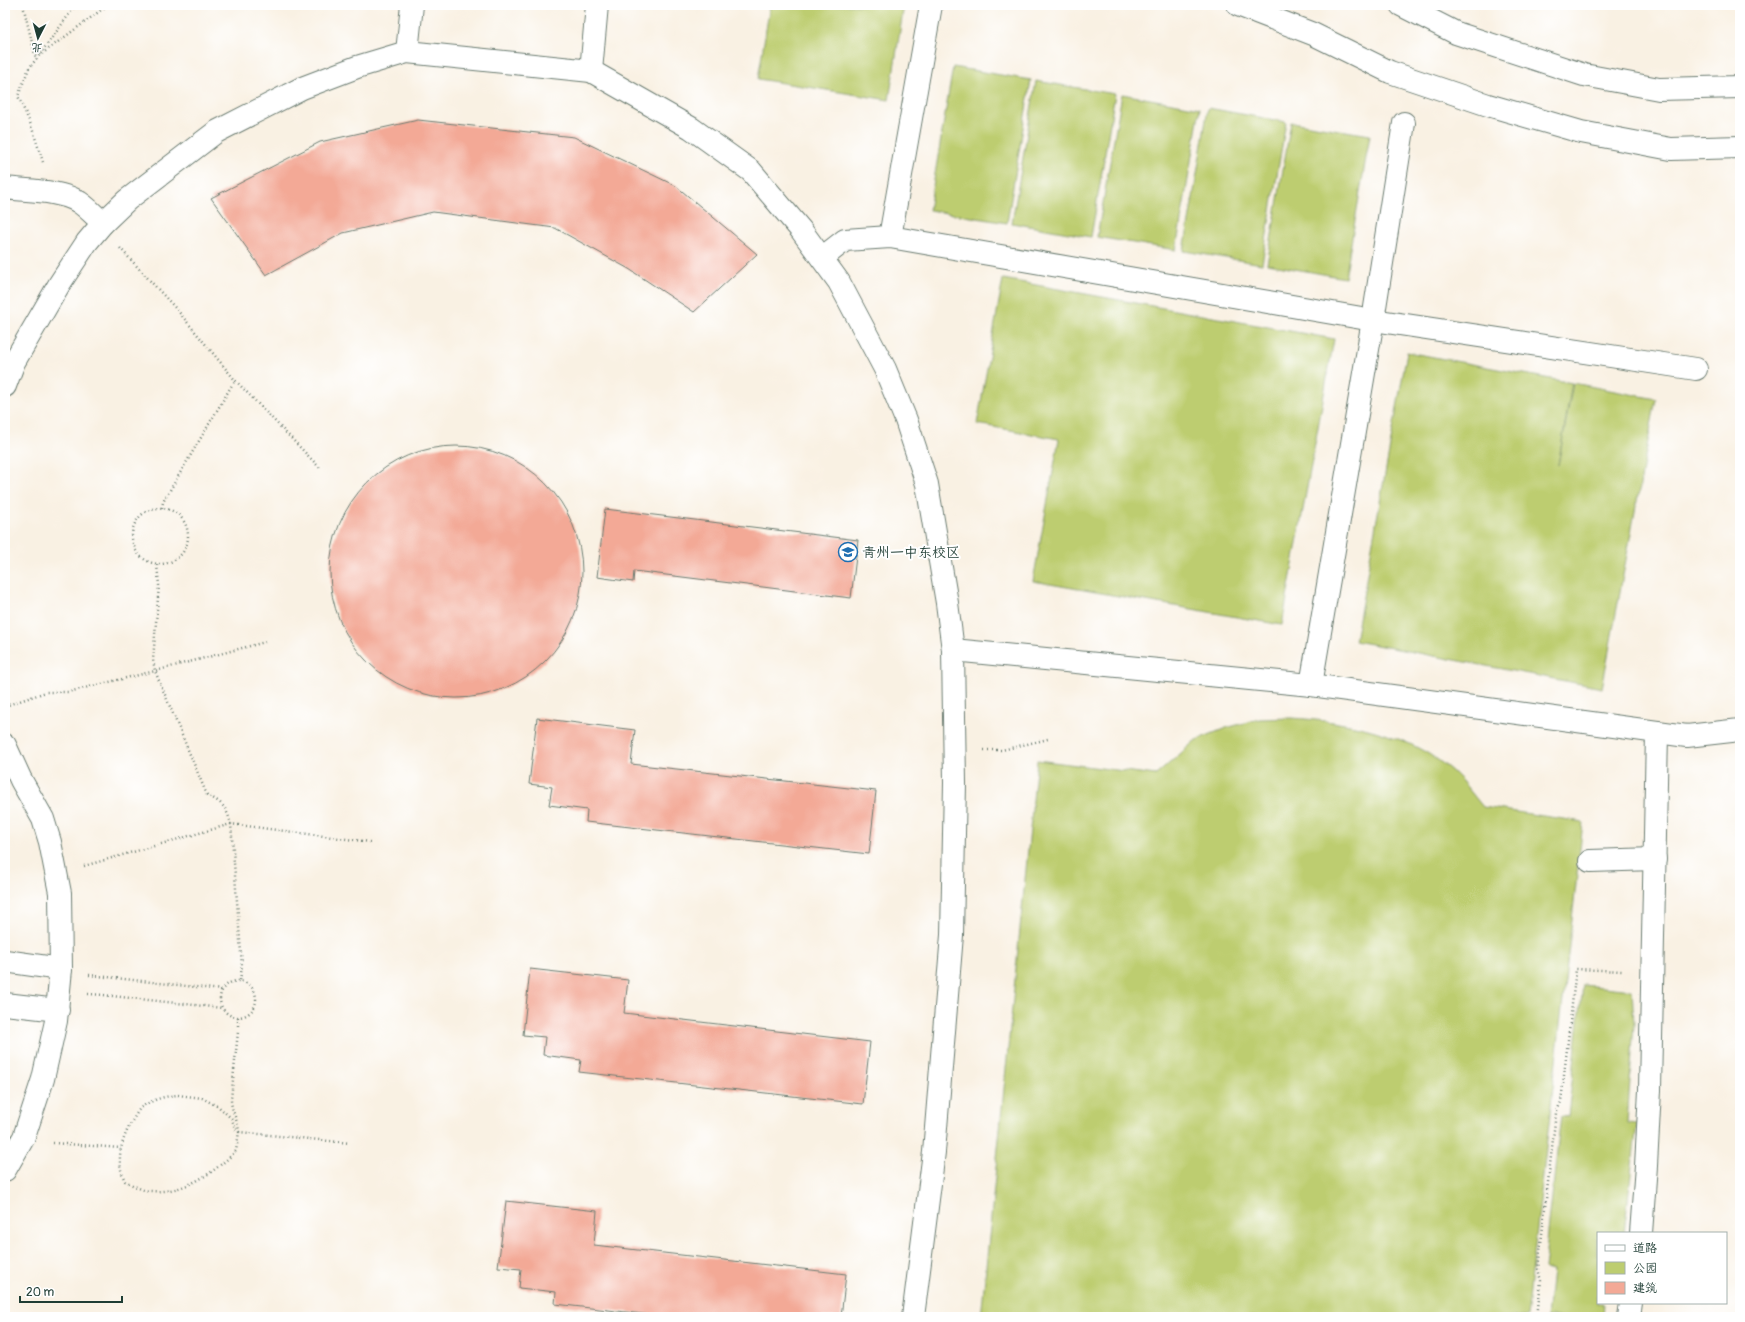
<svg xmlns="http://www.w3.org/2000/svg" width="1745" height="1322" font-family="Pangolin,'LXGW WenKai TC',sans-serif">
<style>
.green{fill:#bdcd70;stroke:#6e8552}
.building{fill:#f3a996}
.lines{fill:none;stroke-linecap:round;stroke-linejoin:round}
.minor-casing{stroke:#6b7c71;stroke-width:24}
.tertiary-casing{stroke:#6b7c71;stroke-width:24}
.path{stroke:#6b7c71;stroke-width:2.5;stroke-dasharray:1 3;stroke-linecap:butt}
.minor{stroke:#fff;stroke-width:22}
.tertiary{stroke:#fff;stroke-width:22}
.labels{text-anchor:middle;stroke-width:4;stroke-linejoin:round;paint-order:stroke}
.poi-label{font-size:14px;fill:#1f3d34;stroke:#fff;text-anchor:start}
</style>
<rect width="100%" height="100%" fill="#fff"/>
<filter id="ink" filterUnits="userSpaceOnUse"><feTurbulence type="fractalNoise" baseFrequency=".025" numOctaves="2"/><feDisplacementMap in="SourceGraphic" scale="8" xChannelSelector="R" yChannelSelector="G"/><feConvolveMatrix kernelMatrix="1 2 1 2 8 2 1 2 1" color-interpolation-filters="sRGB"/></filter>
<filter id="wash" filterUnits="userSpaceOnUse"><feTurbulence type="fractalNoise" baseFrequency=".012" numOctaves="4" result="noise"/><feDisplacementMap in="SourceGraphic" scale="16" xChannelSelector="R" yChannelSelector="G"/><feGaussianBlur stdDeviation="0.9" result="paint"/><feColorMatrix in="noise" values="0 0 0 0 0 0 0 0 0 0 0 0 0 0 0 0 0 1.4 0 .05"/><feComposite in="paint" operator="in"/></filter>
<g filter="url(#wash)">
<rect width="100%" height="100%" fill="#f9f1e3"/>
<g class="green">
<path d="M 770,5 L 904,5 L 889,100 L 758,79 Z"/>
<path d="M 953,67 L 1031,80 L 1007,223 L 929,210 Z"/>
<path d="M 1036,81 L 1115,94 L 1091,237 L 1012,223 Z"/>
<path d="M 1122,94 L 1200,108 L 1176,250 L 1097,237 Z"/>
<path d="M 1208,108 L 1286,122 L 1262,264 L 1184,251 Z"/>
<path d="M 1291,122 L 1370,135 L 1345,278 L 1267,264 Z"/>
<path d="M 1003,279 L 1334,339 L 1282,625 L 1033,581 L 1059,439 L 977,424 Z"/>
<path d="M 1407,352 L 1572,383 L 1558,465 L 1573,383 L 1656,399 L 1602,688 L 1355,641 Z"/>
<path d="M 1291,718 C 1346,721 1410,733 1453,772 C 1464,782 1473,795 1483,807 L 1583,822 L 1527,1317 L 981,1317 L 1037,760 L 1156,775 L 1196,740 L 1226,728 L 1259,719 Z"/>
<path d="M 1583,985 L 1632,990 L 1634,1024 L 1627,1123 L 1637,1124 L 1624,1233 L 1598,1233 L 1598,1303 L 1604,1303 L 1603,1317 L 1547,1317 L 1552,1271 L 1544,1269 L 1561,1115 L 1568,1116 Z"/>
</g>
<g id="blocks">
<g class="building">
<path d="M 418,120 L 574,137 L 676,186 L 757,254 L 694,312 L 629,269 L 555,228 L 433,212 L 343,233 L 266,275 L 211,198 L 320,142 Z"/>
<circle cx="456" cy="572" r="126"/>
<path d="M 605,509 L 858,540 L 851,598 L 634,571 L 633,582 L 597,577 Z"/>
<path d="M 537,718 L 635,730 L 631,764 L 876,791 L 869,854 L 586,822 L 587,810 L 549,805 L 552,787 L 529,784 Z"/>
<path d="M 530,969 L 628,980 L 624,1013 L 870,1042 L 863,1104 L 579,1072 L 581,1060 L 543,1055 L 545,1037 L 523,1035 Z"/>
<path d="M 506,1201 L 597,1211 L 594,1245 L 846,1274 L 841,1317 L 670,1317 L 555,1304 L 556,1292 L 519,1288 L 521,1269 L 498,1267 Z"/>
</g>
</g>
</g>
<g filter="url(#ink)">
<use href="#blocks" fill-opacity="0" stroke="#6b7c71" stroke-width="1"/>
<g class="lines">
<defs>
<g id="minor">
<path d="M 407,52 L 412,5"/>
<path d="M 591,71 L 597,5"/>
<path d="M 5,188 C 27,191 60,190 79,202 C 88,208 95,216 103,223"/>
<path d="M 890,237 L 931,5"/>
<path d="M 822,258 L 845,240 L 890,237 L 1373,320 L 1696,369"/>
<path d="M 5,386 L 14,362 L 60,283 L 87,242 L 103,223 L 127,200 L 216,132 L 302,88 L 357,67 L 407,52 L 591,71 L 691,128 L 751,171 L 801,230 L 839,282 L 885,369 L 906,420 L 927,484 L 947,603 L 953,650 L 955,783 L 952,935 L 934,1152 L 913,1317"/>
<path d="M 953,650 L 1311,685 L 1687,736 L 1740,730"/>
<path d="M 1311,685 L 1373,320 L 1404,123"/>
<path d="M 5,745 L 21,780 L 43,819 L 50,842 L 60,893 L 61,969 L 56,1021 L 43,1079 L 24,1137 L 5,1170"/>
<path d="M 1590,861 L 1655,859"/>
<path d="M 5,961 L 61,969"/>
<path d="M 5,1004 L 58,1010"/>
<path d="M 1641,1233 L 1646,1166 L 1650,1090 L 1657,732"/>
<path d="M 1629,1317 L 1631,1303"/>
</g>
<g id="tertiary">
<path d="M 1238,5 L 1313,34 L 1390,72 L 1488,105 L 1581,132 L 1671,149 L 1740,147"/>
<path d="M 1401,5 L 1456,33 L 1584,75 L 1659,89 L 1740,87"/>
</g>
</defs>
<use href="#minor" class="minor-casing"/>
<use href="#tertiary" class="tertiary-casing"/>
<g class="path">
<path d="M 23,5 L 36,59"/>
<path d="M 40,54 L 76,5"/>
<path d="M 43,162 L 31,125 L 18,96 L 29,68 L 39,56 L 108,5"/>
<path d="M 120,248 L 178,311 L 235,380 L 320,468"/>
<circle cx="160" cy="536" r="28"/>
<path d="M 162,508 L 163,502 L 235,380"/>
<path d="M 157,565 L 159,585 L 153,660 L 155,671 L 207,795 C 223,803 226,807 231,824 L 242,966 L 240,981"/>
<path d="M 5,706 L 46,692 L 68,692 L 155,671 L 265,642"/>
<path d="M 984,750 L 1002,750 L 1048,739"/>
<path d="M 84,866 L 231,824 L 370,842"/>
<path d="M 89,975 L 222,990"/>
<circle cx="238" cy="999" r="18"/>
<path d="M 88,994 L 103,995 L 222,1008"/>
<path d="M 238,1017 L 238,1032 L 231,1099 C 231,1111 238,1120 239,1132 L 350,1143"/>
<path d="M 178,1095 L 202,1098 L 219,1107 L 232,1119 L 235,1129 L 239,1132 L 236,1151 C 214,1173 183,1194 151,1191 C 142,1191 133,1185 125,1181 C 115,1160 121,1141 132,1121 C 135,1117 138,1109 143,1106 C 154,1099 166,1096 178,1095 Z"/>
<path d="M 53,1143 L 121,1148"/>
<path d="M 1537,1317 L 1541,1281 L 1538,1269 L 1556,1113 L 1561,1102 L 1576,969 L 1623,971"/>
</g>
<use href="#minor" class="minor"/>
<use href="#tertiary" class="tertiary"/>
</g>
</g>
<defs>
<symbol id="school-ring" viewBox="-11 -11 22 22"><circle r="9.5" fill="#fff" stroke="#1f6fb2" stroke-width="1.5"/><path d="M0-5L7-2L0 1L-7-2ZM-4 1L0 2.5L4 1V4Q0 6-4 4Z" fill="#1f6fb2"/></symbol>
</defs>
<g fill-rule="evenodd">
<use href="#school-ring" x="837" y="541" width="22" height="22"/>
</g>
<g class="labels">
<g class="poi-label">
<text x="862" y="557">青州一中东校区</text>
</g>
</g>
<rect width="1745" height="1322" fill="none" stroke="#fff" stroke-width="20"/>
<rect x="1597" y="1232" width="130" height="72" fill="#ffffff" stroke="#a5b1ae"/>
<rect x="1605" y="1245" width="20" height="6" fill="#ffffff" stroke="#a5b1ae"/>
<text x="1633" y="1252" font-size="12" fill="#1f3d34">道路</text>
<rect x="1605" y="1262" width="20" height="12" fill="#bdcd70" stroke="#a5b1ae"/>
<text x="1633" y="1272" font-size="12" fill="#1f3d34">公园</text>
<rect x="1605" y="1282" width="20" height="12" fill="#f3a996" stroke="#a5b1ae"/>
<text x="1633" y="1292" font-size="12" fill="#1f3d34">建筑</text>
<g transform="translate(38 38) rotate(186)" stroke="#ffffff" stroke-width="3" paint-order="stroke">
<path d="M0-3L7 15L0 10L-7 15Z" fill="#1f3d34"/>
<text y="-6" font-size="11" font-weight="bold" text-anchor="middle" fill="#1f3d34">北</text>
</g>
<path d="M20 1296v6h102v-6" fill="none" stroke="#1f3d34" stroke-width="2"/>
<text x="26" y="1296" font-size="12" fill="#1f3d34" stroke="#ffffff" stroke-width="3" paint-order="stroke">20 m</text>
</svg>
